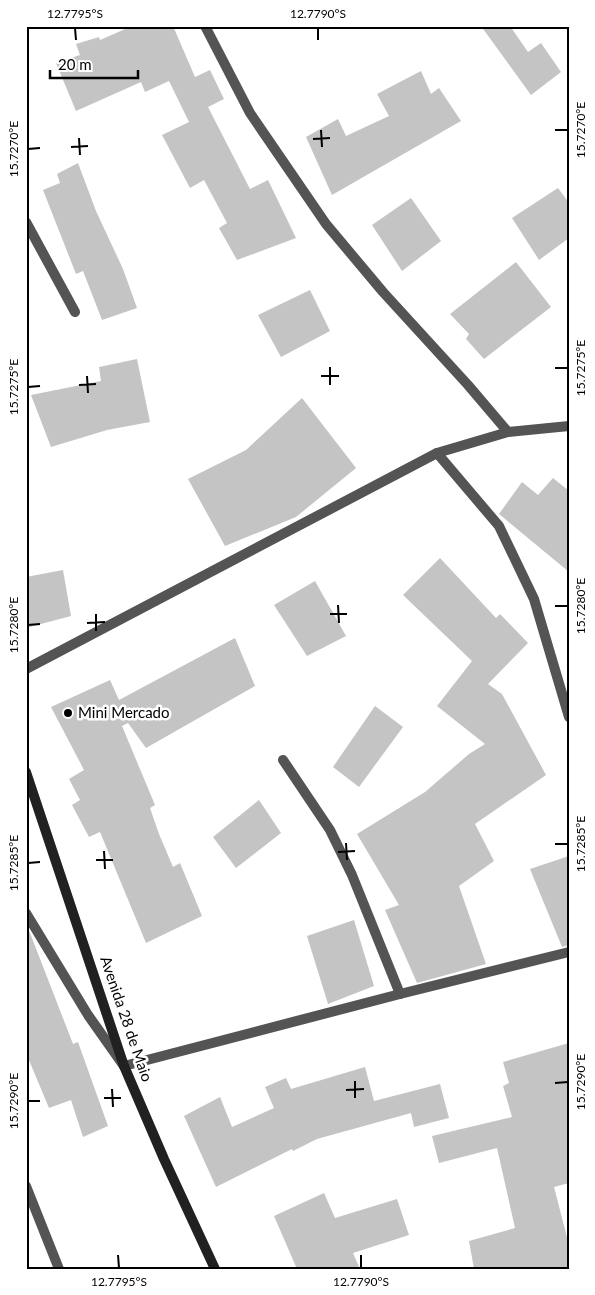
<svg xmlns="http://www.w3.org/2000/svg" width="595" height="1295" font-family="Lato,sans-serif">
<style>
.building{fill:#c4c4c4}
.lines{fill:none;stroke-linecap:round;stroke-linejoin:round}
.lane{stroke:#545454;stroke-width:10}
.street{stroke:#545454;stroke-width:10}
.secondary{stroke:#212121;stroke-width:10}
.ticks{fill:none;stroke:#000;stroke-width:2}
.poi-dot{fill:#000;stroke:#fff;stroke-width:2}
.labels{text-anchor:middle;stroke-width:5;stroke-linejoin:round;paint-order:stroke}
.poi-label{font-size:15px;fill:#000;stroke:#fff;text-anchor:start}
.street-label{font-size:15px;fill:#000;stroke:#fff}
.neatline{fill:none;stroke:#000;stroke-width:2}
.ticks-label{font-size:12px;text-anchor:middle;fill:#000}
</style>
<rect width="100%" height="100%" fill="#fff"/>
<g class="building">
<path d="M 132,26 L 173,26 L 195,77 L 210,70 L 224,99 L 208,107 L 250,189 L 268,180 L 296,238 L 237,260 L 219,228 L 227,223 L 204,180 L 190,188 L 162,135 L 189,122 L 169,81 L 145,92 L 141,82 L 76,111 L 56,63 L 80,55 L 76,44 L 99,37 L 100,40 Z"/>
<path d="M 481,26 L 510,26 L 528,52 L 541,43 L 561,72 L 531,95 Z"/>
<path d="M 421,71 L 431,94 L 439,88 L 461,121 L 332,195 L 306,137 L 338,119 L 346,136 L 389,116 L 377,94 Z"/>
<path d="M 78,163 L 96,211 L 123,269 L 137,308 L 102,320 L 83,271 L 76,274 L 43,190 L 60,183 L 57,174 Z"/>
<path d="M 558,188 L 569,203 L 569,238 L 539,260 L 512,218 Z"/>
<path d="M 411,198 L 441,241 L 402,271 L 372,225 Z"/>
<path d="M 516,262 L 551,307 L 484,359 L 466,339 L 469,334 L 450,314 Z"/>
<path d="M 310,290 L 330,331 L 281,357 L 258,315 Z"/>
<path d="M 137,359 L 150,422 L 107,430 L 51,447 L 31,395 L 101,381 L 99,367 Z"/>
<path d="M 302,398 L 356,468 L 296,517 L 225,546 L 188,479 L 246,450 Z"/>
<path d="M 553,478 L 569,491 L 569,572 L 499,514 L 522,482 L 538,495 Z"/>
<path d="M 440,558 L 496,618 L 500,614 L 528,643 L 488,684 L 502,694 L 546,775 L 475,824 L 494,861 L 459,886 L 486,964 L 417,983 L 385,910 L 399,905 L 357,834 L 425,792 L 469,754 L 485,744 L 437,706 L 472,661 L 403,595 Z"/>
<path d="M 63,570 L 71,616 L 26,628 L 26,577 Z"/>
<path d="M 315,581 L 346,636 L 307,656 L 274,605 Z"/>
<path d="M 235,638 L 255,686 L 146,748 L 128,723 L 122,726 L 155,805 L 150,808 L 159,834 L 173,867 L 180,863 L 202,916 L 146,943 L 100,832 L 89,837 L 72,805 L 80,800 L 69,779 L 84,770 L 51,707 L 110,680 L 119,700 Z"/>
<path d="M 375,706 L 403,727 L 359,787 L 333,767 Z"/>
<path d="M 259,800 L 281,833 L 236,868 L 213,837 Z"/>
<path d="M 569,856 L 569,945 L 562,947 L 530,869 Z"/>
<path d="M 354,920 L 374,986 L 328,1004 L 307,936 Z"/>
<path d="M 26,928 L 30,933 L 73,1044 L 78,1042 L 108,1126 L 83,1137 L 71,1100 L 49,1108 L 26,1053 Z"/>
<path d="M 569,1043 L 569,1183 L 554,1187 L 569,1245 L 569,1269 L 474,1269 L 469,1241 L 515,1228 L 497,1148 L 439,1163 L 432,1136 L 512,1117 L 503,1086 L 509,1083 L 503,1062 Z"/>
<path d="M 365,1067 L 374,1101 L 440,1084 L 449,1118 L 414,1127 L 411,1113 L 317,1139 L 293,1151 L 292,1149 L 216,1187 L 184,1116 L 220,1097 L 232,1127 L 274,1108 L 265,1087 L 286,1078 L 291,1089 Z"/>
<path d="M 324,1193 L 335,1218 L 397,1199 L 409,1235 L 353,1253 L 360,1269 L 297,1269 L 274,1216 Z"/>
</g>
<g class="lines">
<g class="lane">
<path d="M 26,222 L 75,312"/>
<path d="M 437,453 L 499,526 L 534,599 L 569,717"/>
<path d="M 283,760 L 330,830 L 352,875 L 400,994"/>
</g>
<g class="street">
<path d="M 205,26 L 250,113 L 326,224 L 383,292 L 468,385 L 508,432"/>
<path d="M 26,669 L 437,453 L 508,432 L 569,426"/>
<path d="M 26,913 L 88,1015 L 124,1066 L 400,994 L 569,952"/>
<path d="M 26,1186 L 59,1269"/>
</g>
<path class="secondary" d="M 26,772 L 124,1066 L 164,1159 L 215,1269"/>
</g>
<path class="ticks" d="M 75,28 L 76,40M 318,28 L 318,40M 321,130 L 322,147M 555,130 L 568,130M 79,138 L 80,155M 313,139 L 330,138M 71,147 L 88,146M 28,149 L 40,148M 330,367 L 330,385M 555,368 L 568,368M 87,376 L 88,393M 321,376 L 339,376M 79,385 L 96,384M 28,387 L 40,386M 338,605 L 339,623M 555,606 L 568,606M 96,614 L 96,631M 330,614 L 347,614M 87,623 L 105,622M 28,625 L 40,624M 346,843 L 347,860M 555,844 L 568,844M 104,851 L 105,869M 338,852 L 355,851M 96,860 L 113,860M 28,863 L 40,862M 355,1081 L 355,1098M 555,1083 L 568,1082M 112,1089 L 113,1107M 346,1090 L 364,1089M 104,1098 L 121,1098M 28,1101 L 40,1101M 118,1255 L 119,1268M 361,1255 L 361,1268"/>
<circle class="poi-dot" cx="68" cy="713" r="5"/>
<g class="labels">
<g class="poi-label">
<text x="78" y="718">Mini Mercado</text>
</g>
<g class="street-label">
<text transform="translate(126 1019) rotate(71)" y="5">Avenida 28 de Maio</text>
</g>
</g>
<rect width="595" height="1295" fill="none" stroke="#ffffff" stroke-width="55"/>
<path d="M50 70v8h88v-8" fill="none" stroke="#000000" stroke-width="2.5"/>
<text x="58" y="70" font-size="15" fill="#000000" stroke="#ffffff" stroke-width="4" paint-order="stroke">20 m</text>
<rect x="28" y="28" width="540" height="1240" class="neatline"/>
<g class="ticks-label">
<text x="75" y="18">12.7795°S</text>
<text x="318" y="18">12.7790°S</text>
<text transform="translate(581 130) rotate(-90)" y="4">15.7270°E</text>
<text transform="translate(14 149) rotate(-90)" y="4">15.7270°E</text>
<text transform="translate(581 368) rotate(-90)" y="4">15.7275°E</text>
<text transform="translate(14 387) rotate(-90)" y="4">15.7275°E</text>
<text transform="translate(581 606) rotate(-90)" y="4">15.7280°E</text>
<text transform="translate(14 625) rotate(-90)" y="4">15.7280°E</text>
<text transform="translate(581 844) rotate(-90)" y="4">15.7285°E</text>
<text transform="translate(14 863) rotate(-90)" y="4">15.7285°E</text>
<text transform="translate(581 1082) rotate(-90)" y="4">15.7290°E</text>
<text transform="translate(14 1101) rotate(-90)" y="4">15.7290°E</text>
<text x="119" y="1286">12.7795°S</text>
<text x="361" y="1286">12.7790°S</text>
</g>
</svg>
